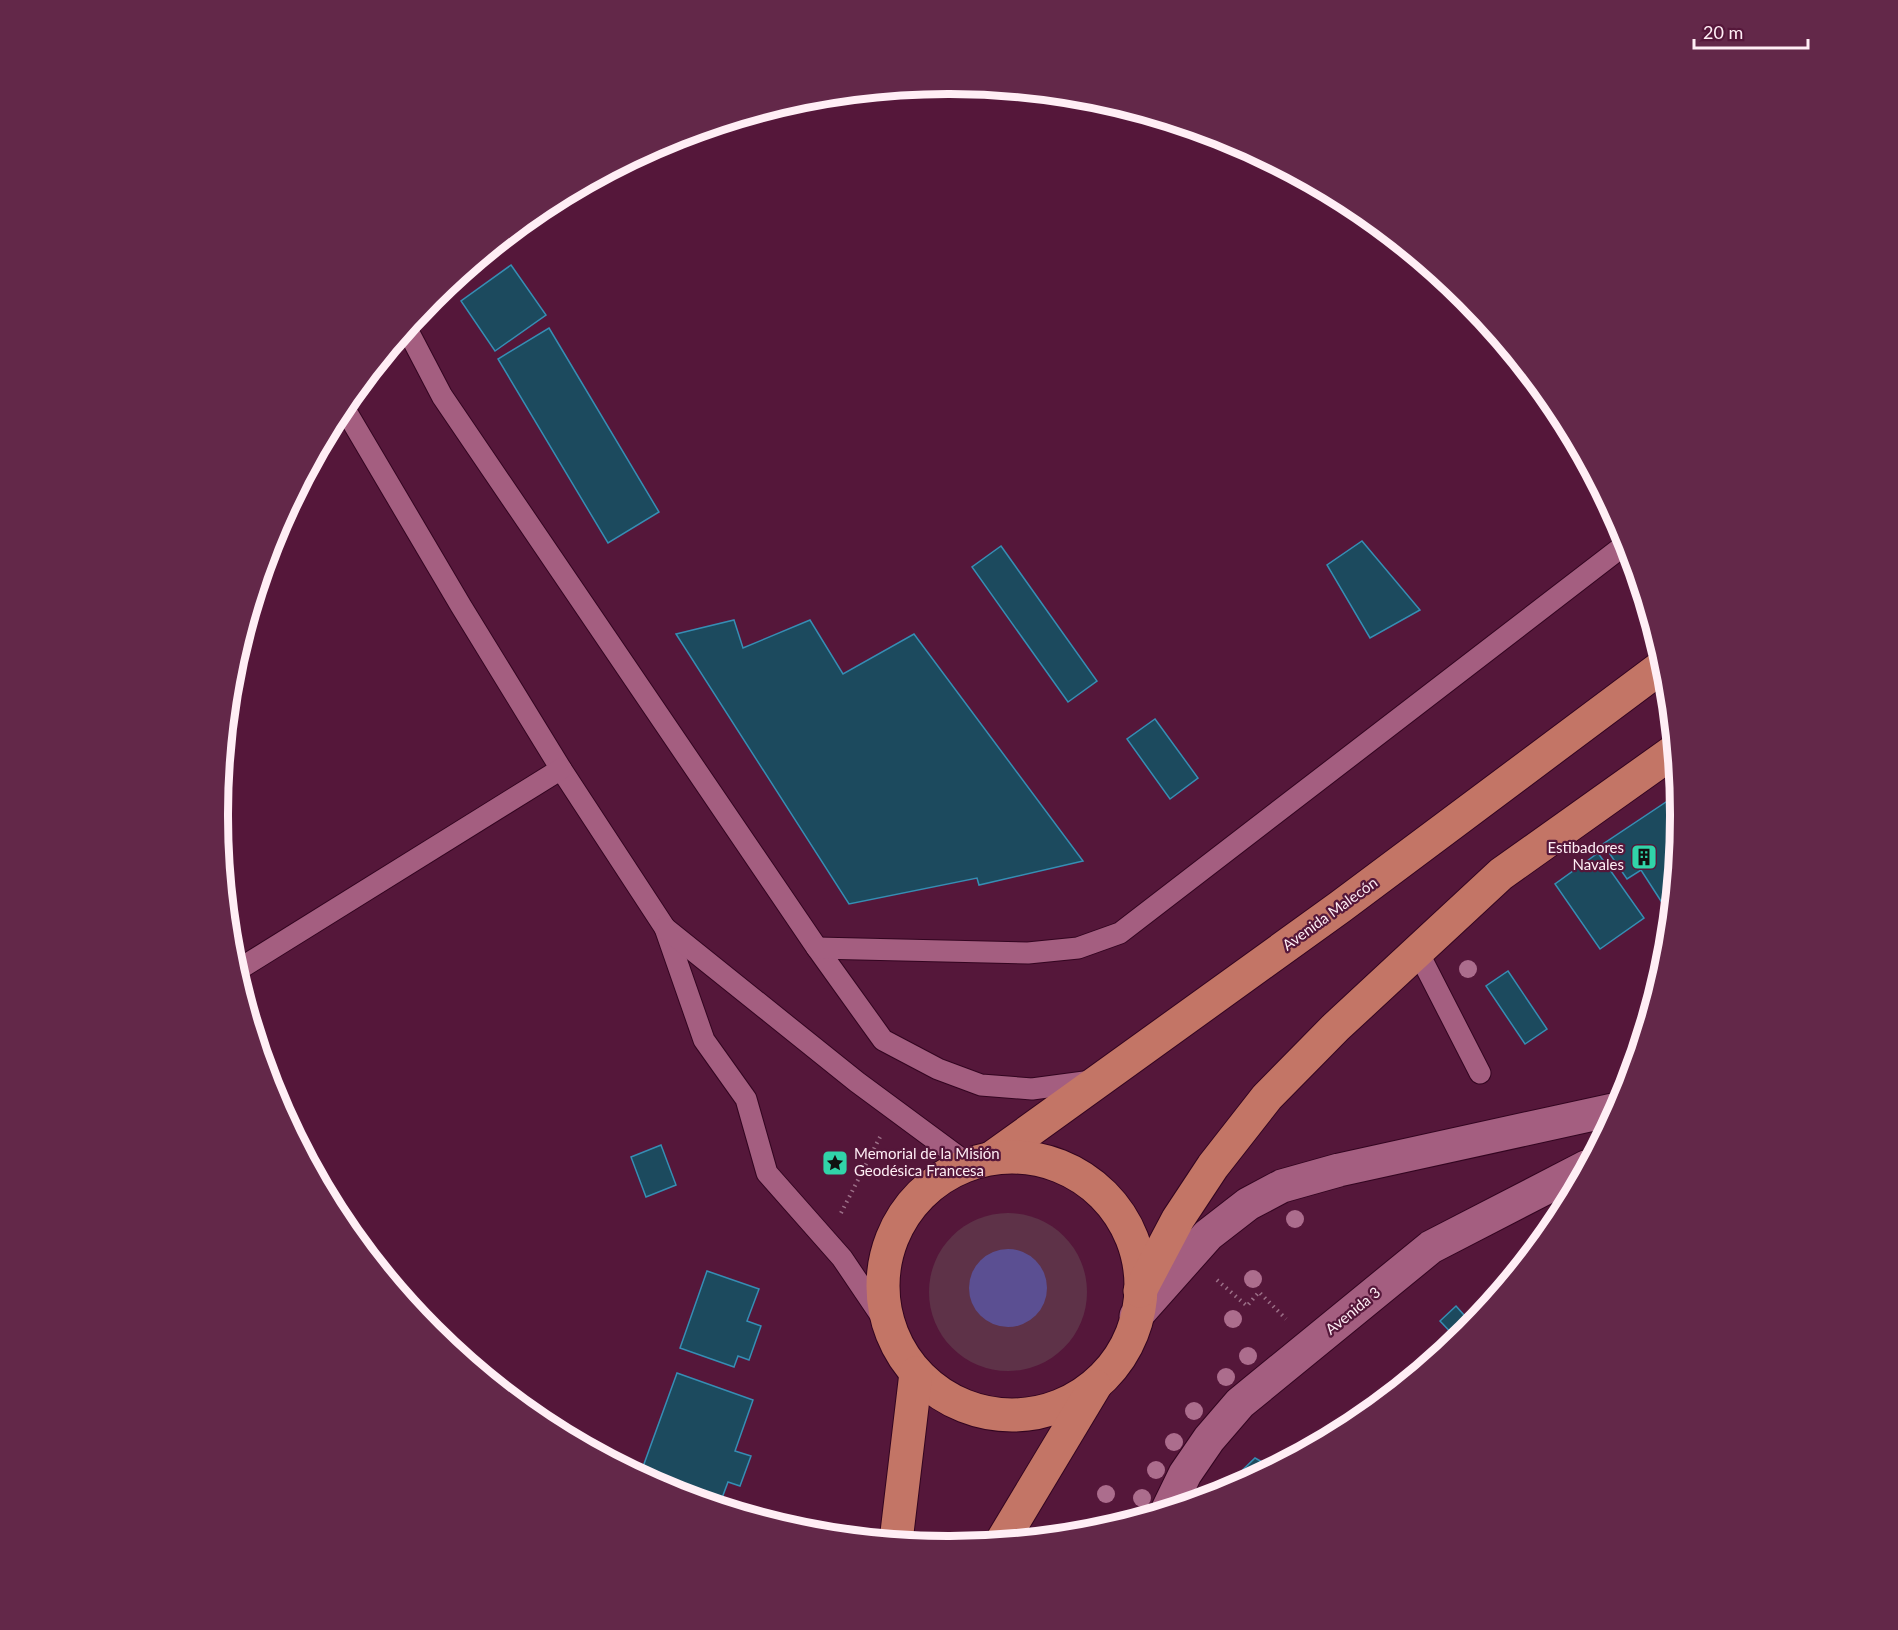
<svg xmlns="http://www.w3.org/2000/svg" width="1898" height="1630" font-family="Lato,sans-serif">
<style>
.green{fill:#5e3248}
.water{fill:#5b4f92}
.building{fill:#1c4a5e;stroke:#368eb4;stroke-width:1.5}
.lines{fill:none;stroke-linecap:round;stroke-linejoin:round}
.lane-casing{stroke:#330520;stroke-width:23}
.street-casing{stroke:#330520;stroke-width:35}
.primary-casing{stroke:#330520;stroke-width:35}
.path{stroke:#9b6f87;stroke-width:4;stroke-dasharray:1.5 4.5;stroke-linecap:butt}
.lane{stroke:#a45e80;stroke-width:21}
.street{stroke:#a45e80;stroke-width:33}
.primary{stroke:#c37566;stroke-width:33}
.tree{fill:#ac6d8d}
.labels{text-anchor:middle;stroke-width:4.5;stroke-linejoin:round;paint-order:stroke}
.poi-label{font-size:15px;fill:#ffeef5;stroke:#55173a;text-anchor:end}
.street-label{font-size:15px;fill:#ffeef5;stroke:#55173a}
.rim{fill:none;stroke:#ffeef5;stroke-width:8}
</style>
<rect width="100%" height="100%" fill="#55173a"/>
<circle class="green" cx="1008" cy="1292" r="79"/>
<circle class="water" cx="1008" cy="1288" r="39"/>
<g class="building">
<path d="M 511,265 L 546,315 L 495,351 L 461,301 Z"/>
<path d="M 549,328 L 659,512 L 608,543 L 498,359 Z"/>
<path d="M 1362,541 L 1420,610 L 1370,638 L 1327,565 Z"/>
<path d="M 1001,546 L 1097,681 L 1068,702 L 972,567 Z"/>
<path d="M 734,620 L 743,648 L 810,620 L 843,674 L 914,634 L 1083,861 L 979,885 L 977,878 L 849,904 L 676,634 Z"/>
<path d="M 1155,719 L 1198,778 L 1170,799 L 1127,739 Z"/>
<path d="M 1678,794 L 1680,815 L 1670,915 L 1641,870 L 1627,879 L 1603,844 Z"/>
<path d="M 1598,853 L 1644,918 L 1600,949 L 1555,884 Z"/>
<path d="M 1508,971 L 1547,1029 L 1525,1044 L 1486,986 Z"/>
<path d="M 661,1145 L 676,1185 L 646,1197 L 631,1157 Z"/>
<path d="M 707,1271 L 759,1289 L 747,1321 L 761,1326 L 749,1360 L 738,1356 L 734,1367 L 680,1348 Z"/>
<path d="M 1456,1306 L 1472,1324 L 1457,1339 L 1440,1321 Z"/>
<path d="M 677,1373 L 753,1400 L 735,1451 L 751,1456 L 740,1486 L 728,1482 L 719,1506 L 669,1490 L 640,1475 Z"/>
<path d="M 1255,1458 L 1266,1464 L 1244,1482 L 1219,1493 Z"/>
</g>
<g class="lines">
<defs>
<g id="lane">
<path d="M 407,329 L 442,396 L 817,948 L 883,1040 L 938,1069 L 981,1085 L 1032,1089 L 1092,1081"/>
<path d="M 343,406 L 461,606 L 561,769 L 665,928 L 704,1040 L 746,1099 L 767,1173 L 842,1258 L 890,1329"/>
<path d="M 665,928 L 857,1082 L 968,1164"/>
<path d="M 817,948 L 1028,953 L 1078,948 L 1120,933 L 1627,543"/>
<path d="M 1417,950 L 1480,1073"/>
<path d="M 236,971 L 561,769"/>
</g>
<g id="street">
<path d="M 1136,1316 L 1208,1235 L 1248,1204 L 1282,1186 L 1339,1170 L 1617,1109"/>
<path d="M 1168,1509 L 1185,1474 L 1209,1439 L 1240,1403 L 1431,1247 L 1586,1167"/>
</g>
<g id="primary">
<path d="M 993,1157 L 1340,907 L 1664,665"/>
<circle cx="1012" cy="1286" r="129"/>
<path d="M 1140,1291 L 1178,1219 L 1213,1166 L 1267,1097 L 1336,1027 L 1501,874 L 1674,751"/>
<path d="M 896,1541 L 916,1373"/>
<path d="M 1002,1541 L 1095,1386"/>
</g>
</defs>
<use href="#lane" class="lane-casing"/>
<use href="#street" class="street-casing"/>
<use href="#primary" class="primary-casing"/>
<g class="path">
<path d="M 841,1213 L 880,1137"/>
<path d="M 1217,1280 L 1247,1306 L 1259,1292 L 1286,1319"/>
</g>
<use href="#lane" class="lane"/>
<use href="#street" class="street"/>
<use href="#primary" class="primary"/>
</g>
<g class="tree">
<circle cx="1468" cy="969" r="9"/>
<circle cx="1295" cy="1219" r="9"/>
<circle cx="1253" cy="1279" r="9"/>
<circle cx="1233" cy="1319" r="9"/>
<circle cx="1248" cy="1356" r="9"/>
<circle cx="1226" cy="1377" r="9"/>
<circle cx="1194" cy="1411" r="9"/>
<circle cx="1174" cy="1442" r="9"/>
<circle cx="1156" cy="1470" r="9"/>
<circle cx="1106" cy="1494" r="9"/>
<circle cx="1142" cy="1498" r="9"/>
</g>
<defs>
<symbol id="building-square" viewBox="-11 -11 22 22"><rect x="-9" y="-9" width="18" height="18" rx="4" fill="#31d4a9" stroke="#55173a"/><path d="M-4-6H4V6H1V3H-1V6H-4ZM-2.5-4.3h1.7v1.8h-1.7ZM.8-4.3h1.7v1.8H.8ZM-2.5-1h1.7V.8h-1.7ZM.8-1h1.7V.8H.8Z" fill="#111"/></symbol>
<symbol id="sight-square" viewBox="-11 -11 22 22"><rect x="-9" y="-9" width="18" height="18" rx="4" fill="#31d4a9" stroke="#55173a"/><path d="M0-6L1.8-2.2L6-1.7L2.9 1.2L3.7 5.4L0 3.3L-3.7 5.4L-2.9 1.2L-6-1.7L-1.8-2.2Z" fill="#111"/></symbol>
</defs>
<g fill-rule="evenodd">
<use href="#building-square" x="1629" y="842" width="30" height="30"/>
<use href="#sight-square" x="820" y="1148" width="30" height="30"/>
</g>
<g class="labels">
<g class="poi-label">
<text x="1624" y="853">Estibadores<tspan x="1624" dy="17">Navales</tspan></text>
<text x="854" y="1159" text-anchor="start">Memorial de la Misión<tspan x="854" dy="17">Geodésica Francesa</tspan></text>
</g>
<g class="street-label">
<text transform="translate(1330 914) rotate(-36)" y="5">Avenida Malecón</text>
<text transform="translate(1353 1311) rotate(-39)" y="5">Avenida 3</text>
</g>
</g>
<path d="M0 0H1898V1630H0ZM948 94H950A720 720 0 0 1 1670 814V816A720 720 0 0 1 950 1536H948A720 720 0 0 1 228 816V814A720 720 0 0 1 948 94Z" fill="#632849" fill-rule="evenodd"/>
<path class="rim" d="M948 94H950A720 720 0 0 1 1670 814V816A720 720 0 0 1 950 1536H948A720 720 0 0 1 228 816V814A720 720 0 0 1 948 94Z"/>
<path d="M1694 39v9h114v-9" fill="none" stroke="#ffeef5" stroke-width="3"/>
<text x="1703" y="39" font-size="18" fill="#ffeef5" stroke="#55173a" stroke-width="4.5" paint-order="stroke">20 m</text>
</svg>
